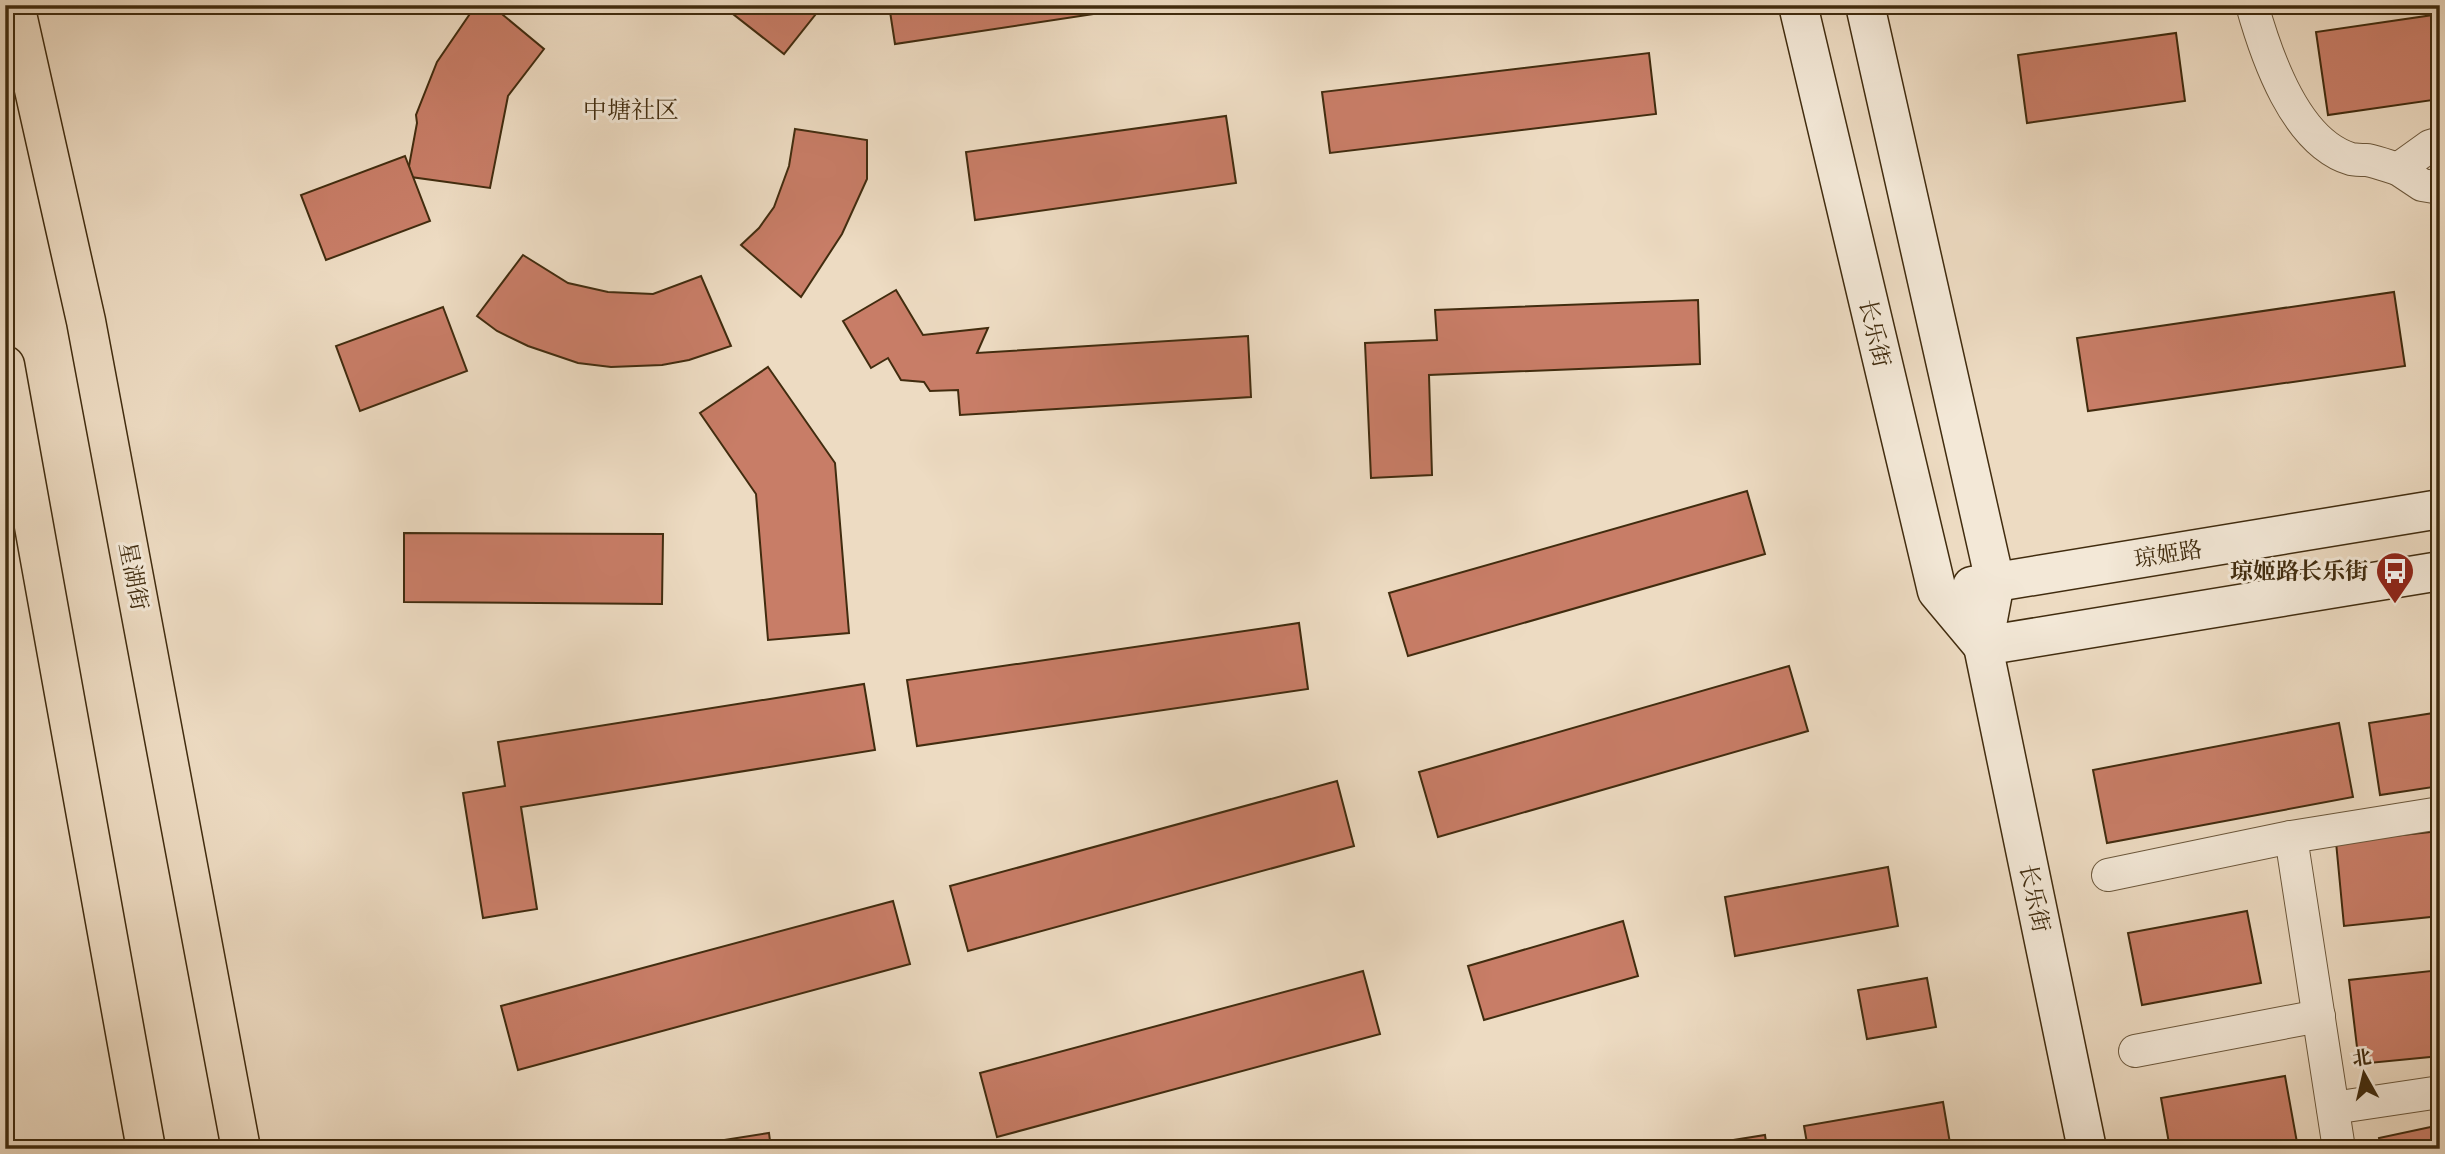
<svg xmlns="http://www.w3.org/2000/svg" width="2445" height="1154" font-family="'Libre Caslon Text','Noto Serif SC',serif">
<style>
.building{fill:#c87d67;stroke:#412c0f;stroke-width:2}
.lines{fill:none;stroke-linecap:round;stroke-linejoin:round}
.street-casing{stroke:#6c583c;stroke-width:34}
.secondary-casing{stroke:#412c0f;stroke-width:41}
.primary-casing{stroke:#412c0f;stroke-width:41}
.street{stroke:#f3e8d7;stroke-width:32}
.secondary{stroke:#f3e8d7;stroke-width:38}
.primary{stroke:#eddbc2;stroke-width:38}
.labels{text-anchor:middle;stroke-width:6;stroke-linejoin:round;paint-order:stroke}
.street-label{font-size:23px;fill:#412c0f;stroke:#f3e8d7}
.poi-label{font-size:23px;font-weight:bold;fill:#412c0f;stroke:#f3e8d7;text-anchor:end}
.neighbourhood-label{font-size:24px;fill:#412c0f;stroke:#f3e8d7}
</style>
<rect width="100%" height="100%" fill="#eddbc2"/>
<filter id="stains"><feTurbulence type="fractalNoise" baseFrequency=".00286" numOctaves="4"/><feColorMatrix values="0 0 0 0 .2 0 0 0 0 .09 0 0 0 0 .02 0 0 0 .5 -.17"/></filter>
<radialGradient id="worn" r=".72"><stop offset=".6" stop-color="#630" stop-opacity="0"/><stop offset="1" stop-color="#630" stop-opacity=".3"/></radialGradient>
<g class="building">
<path d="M 476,5 L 491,5 L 544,49 L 508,96 L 490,188 L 411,177 L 409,166 L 417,123 L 416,115 L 437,62 Z"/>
<path d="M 583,5 L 613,5 L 585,13 Z"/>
<path d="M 707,5 L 823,5 L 784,54 L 729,11 Z"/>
<path d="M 889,5 L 1153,5 L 895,44 Z"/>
<path d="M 2440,14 L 2440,99 L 2328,115 L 2316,32 Z"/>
<path d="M 2176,33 L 2185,101 L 2027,123 L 2018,55 Z"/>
<path d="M 1649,53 L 1656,114 L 1330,153 L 1322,92 Z"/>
<path d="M 1226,116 L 1236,183 L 975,220 L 966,152 Z"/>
<path d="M 795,129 L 867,140 L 867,179 L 842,234 L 801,297 L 741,245 L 759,228 L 774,207 L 789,166 Z"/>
<path d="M 405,156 L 430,221 L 326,260 L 301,195 Z"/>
<path d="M 523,255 L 568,283 L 608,292 L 653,294 L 701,276 L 731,346 L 689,360 L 662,365 L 611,367 L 578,363 L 528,346 L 497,331 L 477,316 Z"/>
<path d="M 896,290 L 923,335 L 988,328 L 977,353 L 1248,336 L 1251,397 L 960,415 L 958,390 L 930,391 L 924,382 L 901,380 L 888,358 L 871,368 L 843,321 Z"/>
<path d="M 2394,292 L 2405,366 L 2088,411 L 2077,338 Z"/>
<path d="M 1698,300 L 1700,364 L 1429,375 L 1432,475 L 1371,478 L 1365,343 L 1437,340 L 1435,310 Z"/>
<path d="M 443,307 L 467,371 L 360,411 L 336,346 Z"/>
<path d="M 768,367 L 835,463 L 849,633 L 768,640 L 756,494 L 700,413 Z"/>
<path d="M 1747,491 L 1765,554 L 1408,656 L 1389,593 Z"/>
<path d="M 404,533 L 663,534 L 662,604 L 404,602 Z"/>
<path d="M 1299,623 L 1308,689 L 917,746 L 907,680 Z"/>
<path d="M 1789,666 L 1808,731 L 1438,837 L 1419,772 Z"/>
<path d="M 864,684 L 875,750 L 521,807 L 537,909 L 483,918 L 463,793 L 505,786 L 498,742 Z"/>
<path d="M 2440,712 L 2440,786 L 2380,795 L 2369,723 Z"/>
<path d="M 2339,723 L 2353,797 L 2107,843 L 2093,770 Z"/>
<path d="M 1337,781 L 1354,846 L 968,951 L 950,886 Z"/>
<path d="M 2440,831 L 2440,916 L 2344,926 L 2336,842 Z"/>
<path d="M 1888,867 L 1898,926 L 1735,956 L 1725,897 Z"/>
<path d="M 893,901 L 910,964 L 518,1070 L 501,1006 Z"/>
<path d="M 2247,911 L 2261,983 L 2142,1005 L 2128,933 Z"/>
<path d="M 1623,921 L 1638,976 L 1484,1020 L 1468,966 Z"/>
<path d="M 2440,970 L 2440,1056 L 2359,1064 L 2349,980 Z"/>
<path d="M 1363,971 L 1380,1034 L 997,1137 L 980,1073 Z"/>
<path d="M 1927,978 L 1936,1027 L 1867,1039 L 1858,990 Z"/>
<path d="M 2285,1076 L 2298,1148 L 2170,1149 L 2161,1098 Z"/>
<path d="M 1943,1102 L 1951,1149 L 1808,1149 L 1804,1126 Z"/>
<path d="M 2440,1125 L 2440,1149 L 2381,1149 L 2379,1138 Z"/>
<path d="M 769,1133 L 771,1149 L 667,1149 Z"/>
<path d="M 1765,1135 L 1767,1149 L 1677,1149 Z"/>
</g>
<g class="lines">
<defs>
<g id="street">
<path d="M 2252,5 C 2266,55 2295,142 2351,159 C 2356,160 2362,160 2367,160 C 2377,162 2388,166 2398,169"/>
<path d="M 2440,143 L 2430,146 L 2398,169 L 2422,185 L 2440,188"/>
<path d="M 2108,875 L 2291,837"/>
<path d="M 2135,1051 L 2319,1016"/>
<path d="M 2333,1108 L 2440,1092"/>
<path d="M 2339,1149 L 2291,837 L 2440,813"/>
</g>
<g id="secondary">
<path d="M 1798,5 L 1937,591 L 1983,646"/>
<path d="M 1865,5 L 1995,582 L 1983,646 L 2087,1149"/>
<path d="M 1972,586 L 2440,509"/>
<path d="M 1983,646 L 2440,571"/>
</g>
<g id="primary">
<path d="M 15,5 L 86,321 L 241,1149"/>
<path d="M 5,365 L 146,1149"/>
</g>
</defs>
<use href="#street" class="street-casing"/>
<use href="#secondary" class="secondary-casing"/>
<use href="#primary" class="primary-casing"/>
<use href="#street" class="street"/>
<use href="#secondary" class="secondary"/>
<use href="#primary" class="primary"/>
</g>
<defs>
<symbol id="bus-pin" viewBox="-11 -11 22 30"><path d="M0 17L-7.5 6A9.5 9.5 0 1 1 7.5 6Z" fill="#8f2418" stroke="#f3e8d7"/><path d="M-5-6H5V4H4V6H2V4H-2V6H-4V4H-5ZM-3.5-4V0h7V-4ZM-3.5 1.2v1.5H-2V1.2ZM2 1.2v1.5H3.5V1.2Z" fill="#fff"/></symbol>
</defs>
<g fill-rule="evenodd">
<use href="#bus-pin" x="2373" y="549" width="44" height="60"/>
</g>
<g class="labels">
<g class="street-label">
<text transform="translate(1875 333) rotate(77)" y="8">长乐街</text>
<text transform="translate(2168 554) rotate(-9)" y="8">琼姬路</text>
<text transform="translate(134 576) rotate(79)" y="8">星湖街</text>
<text transform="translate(2035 898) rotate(78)" y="8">长乐街</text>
</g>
<g class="poi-label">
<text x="2368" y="579">琼姬路长乐街</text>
</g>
<g class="neighbourhood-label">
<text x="631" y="118">中塘社区</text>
</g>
</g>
<rect width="2445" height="1154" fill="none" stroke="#eddbc2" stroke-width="28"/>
<rect x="7" y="7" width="2431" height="1140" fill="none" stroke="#412c0f" stroke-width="3.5"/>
<rect x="14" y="14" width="2417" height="1126" fill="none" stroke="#412c0f" stroke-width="2"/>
<g transform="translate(2364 1074) rotate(352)" stroke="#f3e8d7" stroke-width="5" paint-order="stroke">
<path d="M0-5L12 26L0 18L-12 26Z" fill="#412c0f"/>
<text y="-10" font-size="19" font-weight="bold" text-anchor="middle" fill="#412c0f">北</text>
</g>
<rect width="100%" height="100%" filter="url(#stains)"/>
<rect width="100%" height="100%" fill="url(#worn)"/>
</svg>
